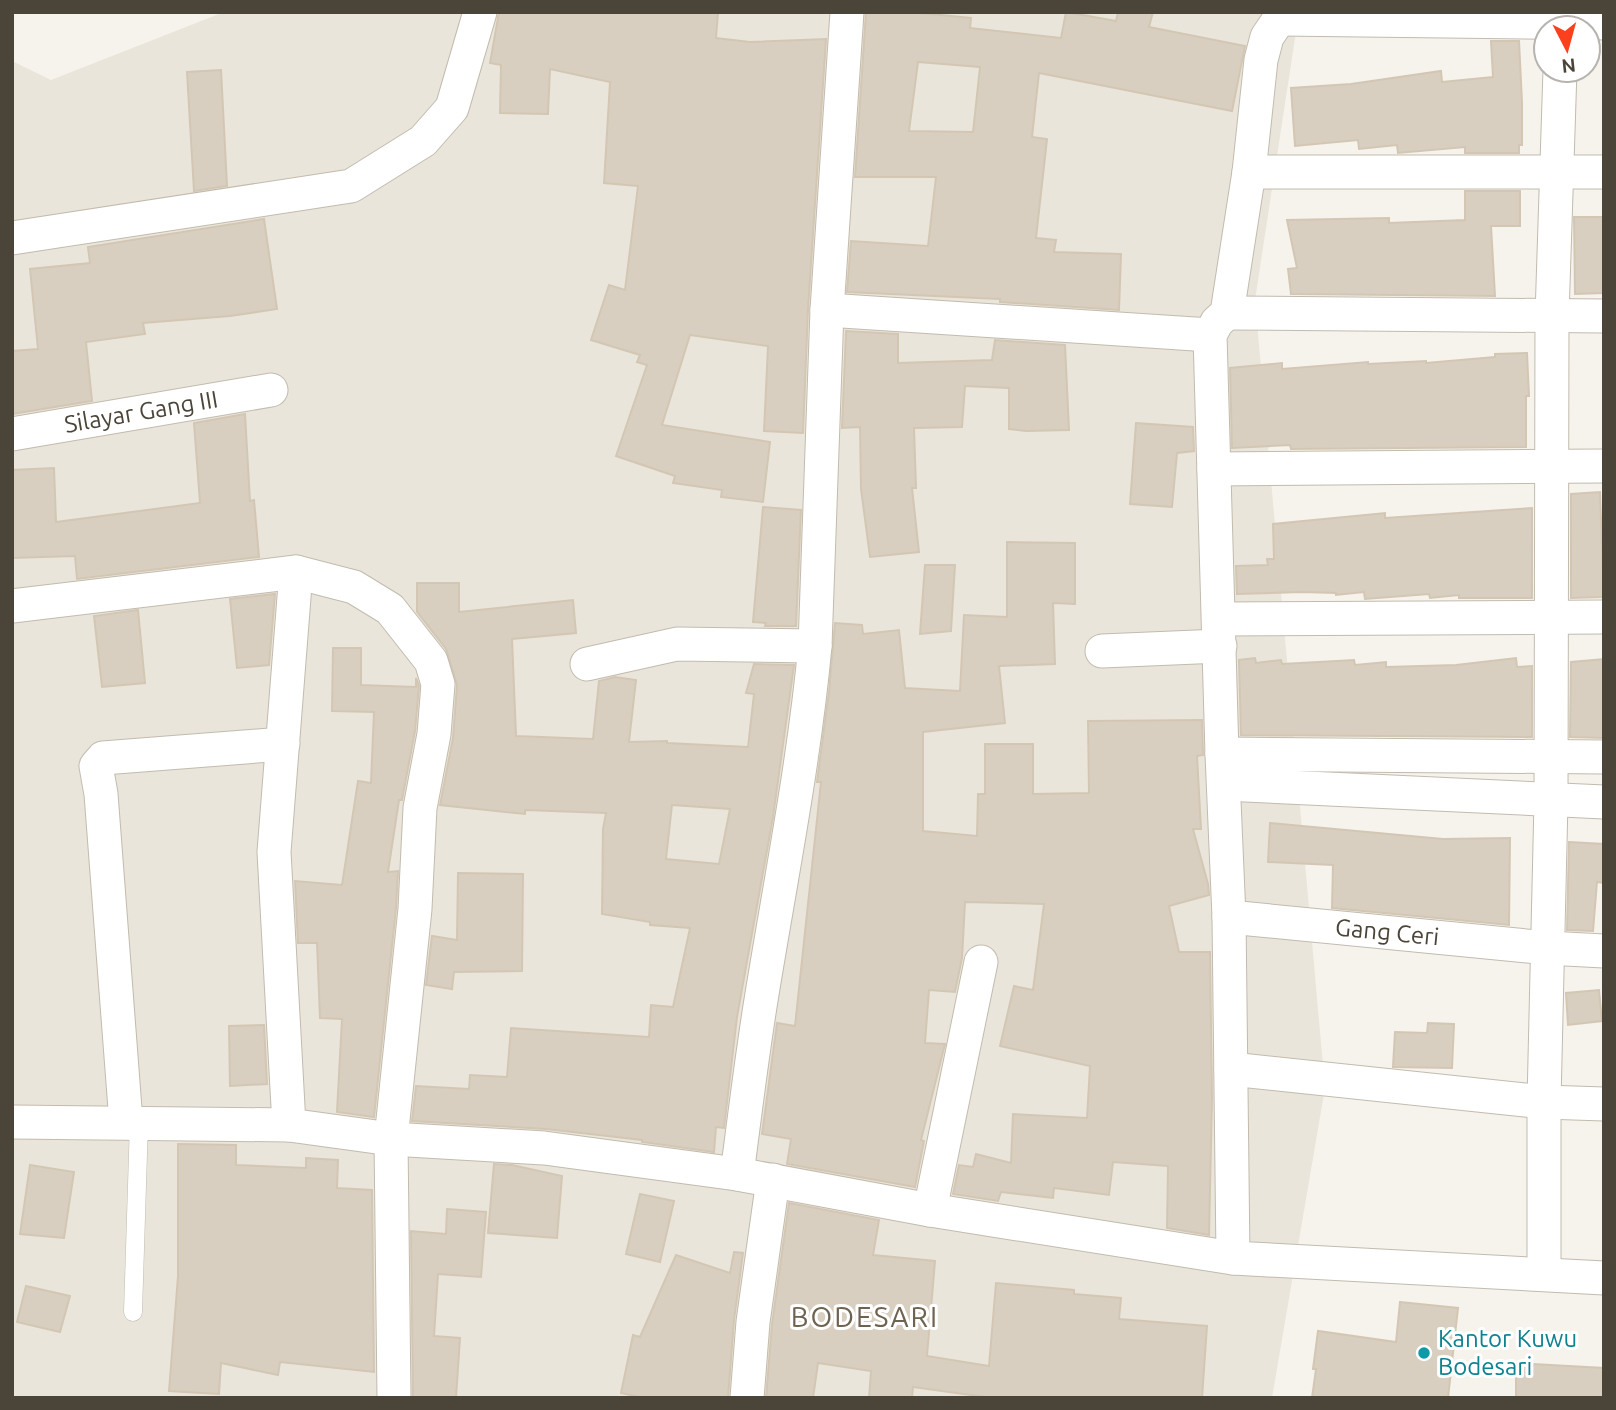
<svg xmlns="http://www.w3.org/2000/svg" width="1616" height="1410" font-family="Ubuntu,sans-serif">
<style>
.residential{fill:#eae5da}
.building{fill:#d8cfc1;stroke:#d3c7b4;stroke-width:2;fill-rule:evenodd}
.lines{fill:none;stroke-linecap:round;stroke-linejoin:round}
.lane-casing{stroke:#c2bbae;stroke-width:19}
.street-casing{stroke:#c2bbae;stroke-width:35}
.lane{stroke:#fff;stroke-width:18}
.street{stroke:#fff;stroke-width:33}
.culture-dot{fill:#0f9aa8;stroke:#fff;stroke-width:2.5}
.labels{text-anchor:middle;stroke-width:6;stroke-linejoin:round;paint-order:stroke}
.street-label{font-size:24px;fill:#4b4439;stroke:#fff}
.culture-label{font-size:24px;fill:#0d838f;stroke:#fff;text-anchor:start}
.quarter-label{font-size:28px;letter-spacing:2px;fill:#6e6250;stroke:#fff}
</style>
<rect width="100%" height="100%" fill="#f6f3ec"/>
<path class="residential" d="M 224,12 L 1299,12 L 1255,300 L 1325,1088 L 1272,1398 L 12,1398 L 12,61 L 51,80 Z"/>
<g class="building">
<path d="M 499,12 L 718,12 L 716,38 L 750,42 L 826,39 L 808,309 L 803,433 L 764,431 L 768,346 L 690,335 L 662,425 L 770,442 L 763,502 L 721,497 L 722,490 L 673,483 L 675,476 L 616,456 L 647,365 L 637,362 L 640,355 L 591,340 L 609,285 L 625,290 L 638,186 L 604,183 L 610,82 L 550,69 L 548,114 L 500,113 L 501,65 L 490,63 Z"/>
<path d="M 866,12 L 910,12 L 971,18 L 970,28 L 1061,38 L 1066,12 L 1116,21 L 1118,12 L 1153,12 L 1149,27 L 1245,46 L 1232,111 L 1039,73 L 1032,137 L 1047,139 L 1036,238 L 1056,240 L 1054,252 L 1121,254 L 1119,310 L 1000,302 L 1000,299 L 847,292 L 851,241 L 928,246 L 936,177 L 855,177 ZM 918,62 L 980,67 L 973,132 L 909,131 Z"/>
<path d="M 1491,41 L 1519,41 L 1522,102 L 1522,145 L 1519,145 L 1519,153 L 1465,153 L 1465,147 L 1398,153 L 1397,145 L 1359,149 L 1358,140 L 1295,146 L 1291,88 L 1351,84 L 1441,71 L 1442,82 L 1493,77 Z"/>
<path d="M 221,70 L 227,186 L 194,191 L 187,72 Z"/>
<path d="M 1465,191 L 1520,191 L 1520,226 L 1491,226 L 1495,296 L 1291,294 L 1288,269 L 1297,268 L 1287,220 L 1389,218 L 1389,223 L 1465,220 Z"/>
<path d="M 1574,217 L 1604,217 L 1604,293 L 1575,294 Z"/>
<path d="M 264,219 L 277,309 L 230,316 L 143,323 L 145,334 L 86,342 L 92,401 L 12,414 L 12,351 L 38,349 L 30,269 L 90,263 L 88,247 Z"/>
<path d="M 846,331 L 898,334 L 898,363 L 992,360 L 995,340 L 1065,345 L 1069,430 L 1026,431 L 1009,429 L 1009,388 L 965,386 L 962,427 L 914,428 L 916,488 L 912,488 L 919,552 L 870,557 L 861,489 L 860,427 L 842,428 Z"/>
<path d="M 1527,353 L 1529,396 L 1526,396 L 1526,447 L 1291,449 L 1290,445 L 1232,448 L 1230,368 L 1282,363 L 1282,369 L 1368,362 L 1368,364 L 1426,361 L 1426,363 L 1495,357 L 1495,354 Z"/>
<path d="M 245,414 L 250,501 L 254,500 L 259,557 L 77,579 L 75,556 L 12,558 L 12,470 L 54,468 L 56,522 L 200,503 L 194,423 Z"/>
<path d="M 1136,423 L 1193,427 L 1194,451 L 1177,453 L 1172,507 L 1130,504 Z"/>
<path d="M 1600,492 L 1604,597 L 1571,598 L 1571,494 Z"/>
<path d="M 763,507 L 801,510 L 796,626 L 765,626 L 766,623 L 753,622 Z"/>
<path d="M 1532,508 L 1532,598 L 1459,598 L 1459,595 L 1430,598 L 1429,594 L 1365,599 L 1364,592 L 1336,595 L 1336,593 L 1302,592 L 1237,594 L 1236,566 L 1268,565 L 1267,559 L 1274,559 L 1273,524 L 1385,513 L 1385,518 Z"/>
<path d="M 1007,542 L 1075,543 L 1075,604 L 1053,603 L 1055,664 L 999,666 L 1005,723 L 923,732 L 923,831 L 977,836 L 978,794 L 985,794 L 985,744 L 1033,744 L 1033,794 L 1089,793 L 1088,721 L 1202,720 L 1203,755 L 1197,756 L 1201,829 L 1193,829 L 1208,884 L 1209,895 L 1169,906 L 1179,952 L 1210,952 L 1212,1098 L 1209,1235 L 1167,1228 L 1168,1166 L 1113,1162 L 1109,1195 L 1054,1188 L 1053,1198 L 1001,1192 L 998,1201 L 953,1194 L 959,1165 L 973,1167 L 976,1154 L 1011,1163 L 1013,1114 L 1087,1118 L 1090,1066 L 1000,1046 L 1014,986 L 1033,990 L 1044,904 L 965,902 L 962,958 L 955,992 L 929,990 L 925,1043 L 945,1044 L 921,1140 L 924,1141 L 915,1187 L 787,1164 L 791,1139 L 762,1134 L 777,1023 L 795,1026 L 821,782 L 817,782 L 829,692 L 835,623 L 862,625 L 863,634 L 899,630 L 905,688 L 960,691 L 964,615 L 1007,617 Z"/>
<path d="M 925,565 L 955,565 L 951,631 L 920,634 Z"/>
<path d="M 417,583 L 459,583 L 459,612 L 573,600 L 576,633 L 512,639 L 516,736 L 593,739 L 599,681 L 615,677 L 636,680 L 629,742 L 667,741 L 667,743 L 748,747 L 754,694 L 746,693 L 754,664 L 794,665 L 773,817 L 737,1017 L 724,1128 L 716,1127 L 714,1152 L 642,1142 L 642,1140 L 546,1129 L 412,1121 L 416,1086 L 469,1089 L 470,1075 L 507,1077 L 511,1028 L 649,1037 L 651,1005 L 673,1007 L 690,928 L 650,925 L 650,922 L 602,914 L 603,829 L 606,813 L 525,810 L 525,814 L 440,805 L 453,738 L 457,685 L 446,649 L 417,612 ZM 672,805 L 730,809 L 719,864 L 666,859 Z"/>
<path d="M 275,594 L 269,665 L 237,668 L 230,599 Z"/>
<path d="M 138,610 L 145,683 L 102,687 L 94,616 Z"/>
<path d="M 333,648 L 361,648 L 361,685 L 416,687 L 416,678 L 419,686 L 415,731 L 402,800 L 399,800 L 388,872 L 398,871 L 396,908 L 374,1117 L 337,1112 L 342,1019 L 320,1018 L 317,943 L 298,943 L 295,881 L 342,885 L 358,781 L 371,783 L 374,712 L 332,711 Z"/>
<path d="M 1255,658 L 1256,663 L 1281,660 L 1282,664 L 1354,660 L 1355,665 L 1386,662 L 1386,667 L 1456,665 L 1516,658 L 1517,667 L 1532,666 L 1532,737 L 1241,735 L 1239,660 Z"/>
<path d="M 1604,659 L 1604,738 L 1570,737 L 1571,662 Z"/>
<path d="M 1270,823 L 1443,839 L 1510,838 L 1509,925 L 1332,908 L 1333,865 L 1268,862 Z"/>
<path d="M 1569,842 L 1604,844 L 1604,883 L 1597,882 L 1593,931 L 1567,930 Z"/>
<path d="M 458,873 L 523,874 L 522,971 L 454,972 L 452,989 L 426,985 L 432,936 L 457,940 Z"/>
<path d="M 1599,990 L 1602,1021 L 1568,1025 L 1566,993 Z"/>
<path d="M 1428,1023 L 1454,1024 L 1452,1068 L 1393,1067 L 1395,1032 L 1427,1033 Z"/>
<path d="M 264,1025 L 267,1084 L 230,1086 L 229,1026 Z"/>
<path d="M 178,1144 L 236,1145 L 236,1165 L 306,1168 L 306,1158 L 338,1160 L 337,1188 L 372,1190 L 374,1372 L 280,1362 L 278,1375 L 221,1363 L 219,1394 L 169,1391 L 178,1276 Z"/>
<path d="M 494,1164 L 512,1165 L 562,1176 L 557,1238 L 488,1233 Z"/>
<path d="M 30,1165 L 74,1172 L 64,1238 L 20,1234 Z"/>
<path d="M 640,1194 L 674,1201 L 660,1262 L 626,1254 Z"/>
<path d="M 789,1203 L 879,1220 L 873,1255 L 935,1261 L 927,1356 L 989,1366 L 996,1283 L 1074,1290 L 1074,1294 L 1121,1298 L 1119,1319 L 1207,1326 L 1202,1398 L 992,1398 L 913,1387 L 912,1398 L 869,1398 L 871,1371 L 818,1363 L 813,1398 L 766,1398 L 772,1324 Z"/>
<path d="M 447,1209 L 486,1212 L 481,1277 L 438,1274 L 434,1336 L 460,1338 L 456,1398 L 413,1398 L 411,1231 L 446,1234 Z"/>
<path d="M 734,1252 L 743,1253 L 734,1320 L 728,1398 L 644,1398 L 621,1393 L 633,1335 L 640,1337 L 676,1255 L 730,1273 Z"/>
<path d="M 26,1286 L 70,1296 L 60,1332 L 17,1322 Z"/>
<path d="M 1400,1302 L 1458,1308 L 1448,1398 L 1312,1398 L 1316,1369 L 1313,1369 L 1318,1331 L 1396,1342 Z"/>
<path d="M 1516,1363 L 1604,1368 L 1604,1398 L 1516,1398 Z"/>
</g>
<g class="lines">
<defs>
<path id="lane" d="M 133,1312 L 139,1122"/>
<g id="street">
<path d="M 1280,19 L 1604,23"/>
<path d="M 1249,172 L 1604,172"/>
<path d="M 12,238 L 351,186 L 423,141 L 452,108 L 480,12"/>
<path d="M 827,310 L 1210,335"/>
<path d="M 1227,313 L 1604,316"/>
<path id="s1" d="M 12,434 L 271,390"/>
<path d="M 1214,469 L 1604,466"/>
<path d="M 12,606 L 296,572 L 354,587 L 390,609 L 431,661 L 438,684 L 434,734 L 420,808 L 415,909 L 391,1139 L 394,1398"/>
<path d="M 1220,619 L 1604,617"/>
<path d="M 1102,651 L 1220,646"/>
<path d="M 587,664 L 677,644 L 815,646"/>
<path d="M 1222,754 L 1604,757"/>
<path d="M 1224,784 L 1604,802"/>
<path id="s2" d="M 1229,917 L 1547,948 L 1604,951"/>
<path d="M 1231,1069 L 1544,1102 L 1604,1104"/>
<path d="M 12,1122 L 289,1125 L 391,1139 L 544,1148 L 737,1174 L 930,1210 L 1233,1258 L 1604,1278"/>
<path d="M 126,1122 L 101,794 L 96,766 L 103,758 L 283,744"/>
<path d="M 289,1125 L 274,852 L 296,572"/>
<path d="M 737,1174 C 745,1114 752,1054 762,994 C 781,878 804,763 815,646 L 827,310 L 847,12"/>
<path d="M 930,1210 L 981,962"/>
<path d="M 1233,1258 L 1229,917 L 1222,754 L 1210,335 L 1217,322 L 1227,313 L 1249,172 L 1261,60 L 1267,37 L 1284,12"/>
<path d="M 1544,1273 L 1544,1102 L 1551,801 L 1552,316 L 1560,70"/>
<path d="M 747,1398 L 753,1322 L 773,1180"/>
</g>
</defs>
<use href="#lane" class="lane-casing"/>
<use href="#street" class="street-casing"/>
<use href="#lane" class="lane"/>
<use href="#street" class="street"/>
</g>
<circle class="culture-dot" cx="1424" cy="1353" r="7"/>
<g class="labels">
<g class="street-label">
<text dy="8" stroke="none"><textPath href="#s1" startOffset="131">Silayar Gang III</textPath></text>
<text dy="8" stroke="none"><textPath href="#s2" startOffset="159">Gang Ceri</textPath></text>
</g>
<g class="culture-label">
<text x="1438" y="1347">Kantor Kuwu<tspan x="1438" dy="28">Bodesari</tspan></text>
</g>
<g class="quarter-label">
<text x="865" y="1327">BODESARI</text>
</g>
</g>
<rect width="1616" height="1410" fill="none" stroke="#4b4439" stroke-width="28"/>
<g transform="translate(1567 49) rotate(174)"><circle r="33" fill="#ffffff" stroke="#b7b4b0" stroke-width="2"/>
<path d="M0-5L12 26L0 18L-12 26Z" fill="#fc3f1d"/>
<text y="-10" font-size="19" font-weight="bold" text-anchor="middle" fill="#4b4439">N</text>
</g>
</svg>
